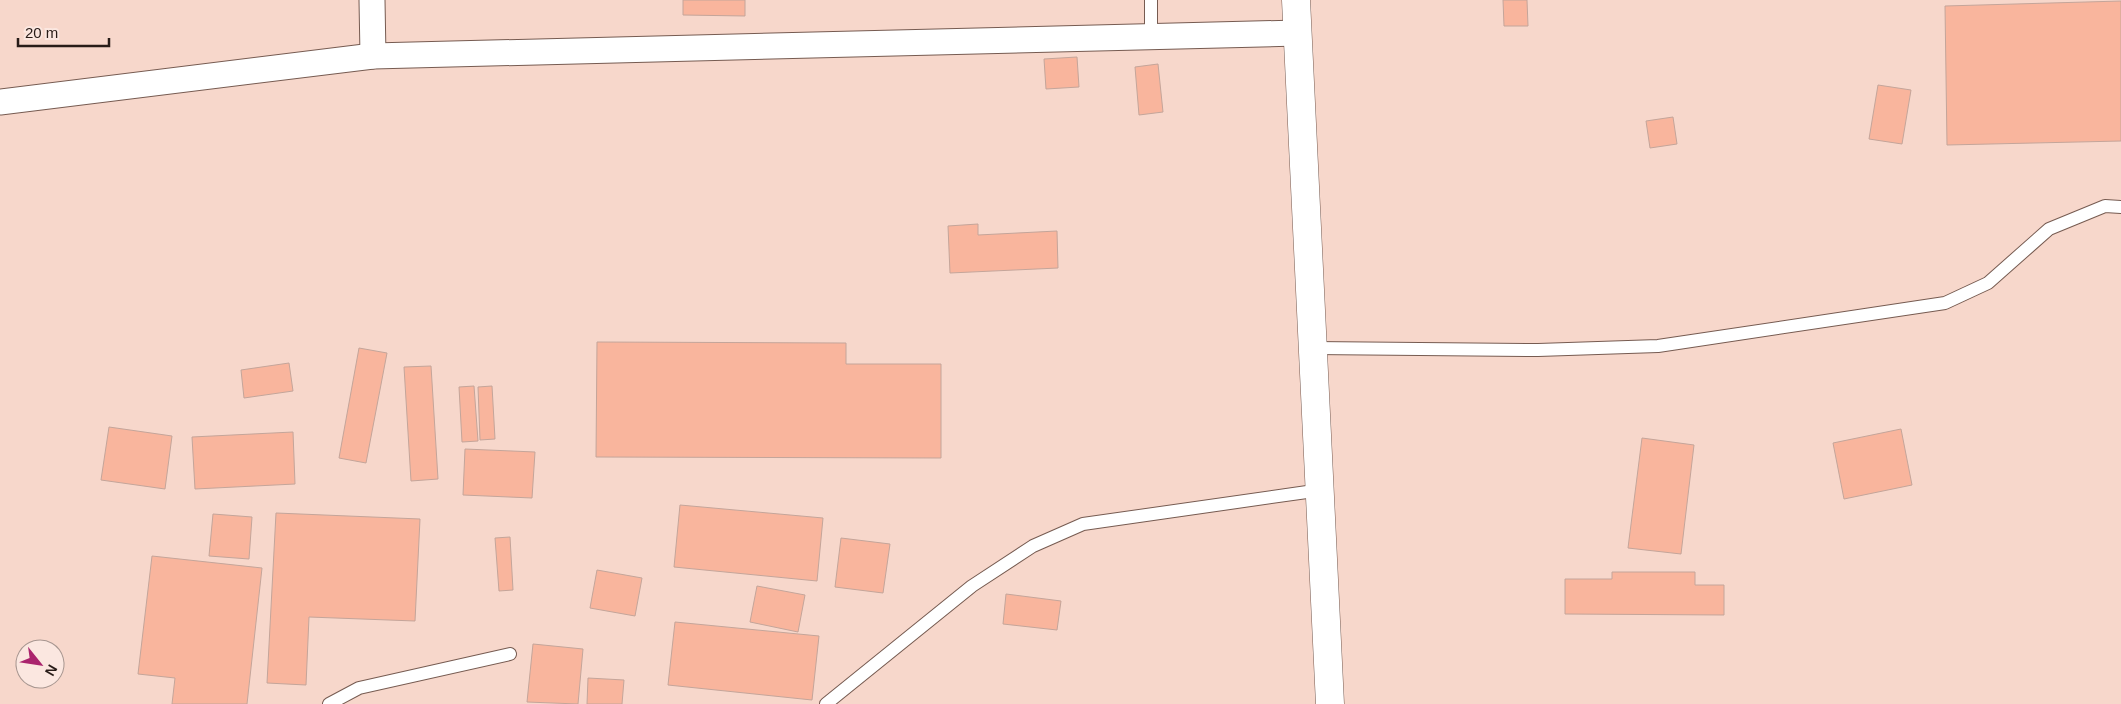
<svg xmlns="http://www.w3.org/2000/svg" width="2121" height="704" font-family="Arial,sans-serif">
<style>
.building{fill:#f9b59d;stroke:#c4a59a}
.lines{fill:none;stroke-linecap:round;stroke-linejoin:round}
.lane-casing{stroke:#765b51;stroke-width:14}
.street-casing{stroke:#765b51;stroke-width:27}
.secondary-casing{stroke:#765b51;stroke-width:29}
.lane{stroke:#fff;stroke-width:12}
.street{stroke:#fff;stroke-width:25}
.secondary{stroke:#fff;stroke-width:28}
</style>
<rect width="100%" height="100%" fill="#f7d7cb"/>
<g class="building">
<path d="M 683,0 L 745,0 L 745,16 L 683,15 Z"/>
<path d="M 1503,0 L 1527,0 L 1528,26 L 1504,26 Z"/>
<path d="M 2121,1 L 2121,141 L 1947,145 L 1945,6 Z"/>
<path d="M 1077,57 L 1079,87 L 1046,89 L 1044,59 Z"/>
<path d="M 1158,64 L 1163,112 L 1139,115 L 1135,67 Z"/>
<path d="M 1878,85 L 1911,90 L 1902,144 L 1869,139 Z"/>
<path d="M 1673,117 L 1677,144 L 1650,148 L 1646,121 Z"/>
<path d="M 978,224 L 978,235 L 1057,231 L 1058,268 L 950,273 L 948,226 Z"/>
<path d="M 597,342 L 846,343 L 846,364 L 941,364 L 941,458 L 596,457 Z"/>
<path d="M 359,348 L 387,353 L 366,463 L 339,458 Z"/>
<path d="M 289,363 L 293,391 L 244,398 L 241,370 Z"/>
<path d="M 431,366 L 438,479 L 411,481 L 404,367 Z"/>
<path d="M 474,386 L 478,441 L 462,442 L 459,387 Z"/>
<path d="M 492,386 L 495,439 L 480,440 L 478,387 Z"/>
<path d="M 109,427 L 172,436 L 165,489 L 101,480 Z"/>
<path d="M 1901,429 L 1912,485 L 1844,499 L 1833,443 Z"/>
<path d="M 293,432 L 295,484 L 195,489 L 192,437 Z"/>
<path d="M 1642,438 L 1694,445 L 1681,554 L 1628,548 Z"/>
<path d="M 465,449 L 535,452 L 532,498 L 463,495 Z"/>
<path d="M 680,505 L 823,518 L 817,581 L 674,567 Z"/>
<path d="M 276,513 L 420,519 L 415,621 L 309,617 L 306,685 L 267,683 Z"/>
<path d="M 213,514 L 252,517 L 249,559 L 209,556 Z"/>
<path d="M 510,537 L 513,590 L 499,591 L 495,538 Z"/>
<path d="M 841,538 L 890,544 L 883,593 L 835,587 Z"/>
<path d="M 152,556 L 262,568 L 247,704 L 172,704 L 175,678 L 138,674 Z"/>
<path d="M 597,570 L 642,578 L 635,616 L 590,608 Z"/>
<path d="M 1612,572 L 1695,572 L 1695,585 L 1724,585 L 1724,615 L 1565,614 L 1565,579 L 1612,579 Z"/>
<path d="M 757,586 L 805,595 L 798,632 L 750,622 Z"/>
<path d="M 1006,594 L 1061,601 L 1057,630 L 1003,624 Z"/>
<path d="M 675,622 L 819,636 L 812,700 L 668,685 Z"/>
<path d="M 533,644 L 583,649 L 578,704 L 527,702 Z"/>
<path d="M 588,678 L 624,680 L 622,704 L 587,704 Z"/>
</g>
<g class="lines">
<defs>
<g id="lane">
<path d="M 1151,37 L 1151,0"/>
<path d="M 1313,348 L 1538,350 L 1658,346 L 1945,303 L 1988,283 L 2049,229 L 2105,206 L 2121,207"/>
<path d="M 329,704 L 359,688 L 510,654"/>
<path d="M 826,704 L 972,586 L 1033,546 L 1083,524 L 1321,490"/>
</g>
<g id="street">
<path d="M 372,0 L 373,56"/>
<path d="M 0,102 L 373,56 L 1297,33"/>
</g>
<path id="secondary" d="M 1296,0 L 1330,704"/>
</defs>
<use href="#lane" class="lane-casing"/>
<use href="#street" class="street-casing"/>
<use href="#secondary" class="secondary-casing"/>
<use href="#lane" class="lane"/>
<use href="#street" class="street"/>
<use href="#secondary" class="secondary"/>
</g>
<g transform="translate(40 664) rotate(120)"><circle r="24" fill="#fbe7e0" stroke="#a79690"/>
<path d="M0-4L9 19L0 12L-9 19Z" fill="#aa246d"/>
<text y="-8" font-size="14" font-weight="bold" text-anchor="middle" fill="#281c18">N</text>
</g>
<path d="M18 38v8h91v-8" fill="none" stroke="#281c18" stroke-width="2.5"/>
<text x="25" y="38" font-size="15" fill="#281c18" stroke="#fbe7e0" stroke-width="4" paint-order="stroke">20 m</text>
</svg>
